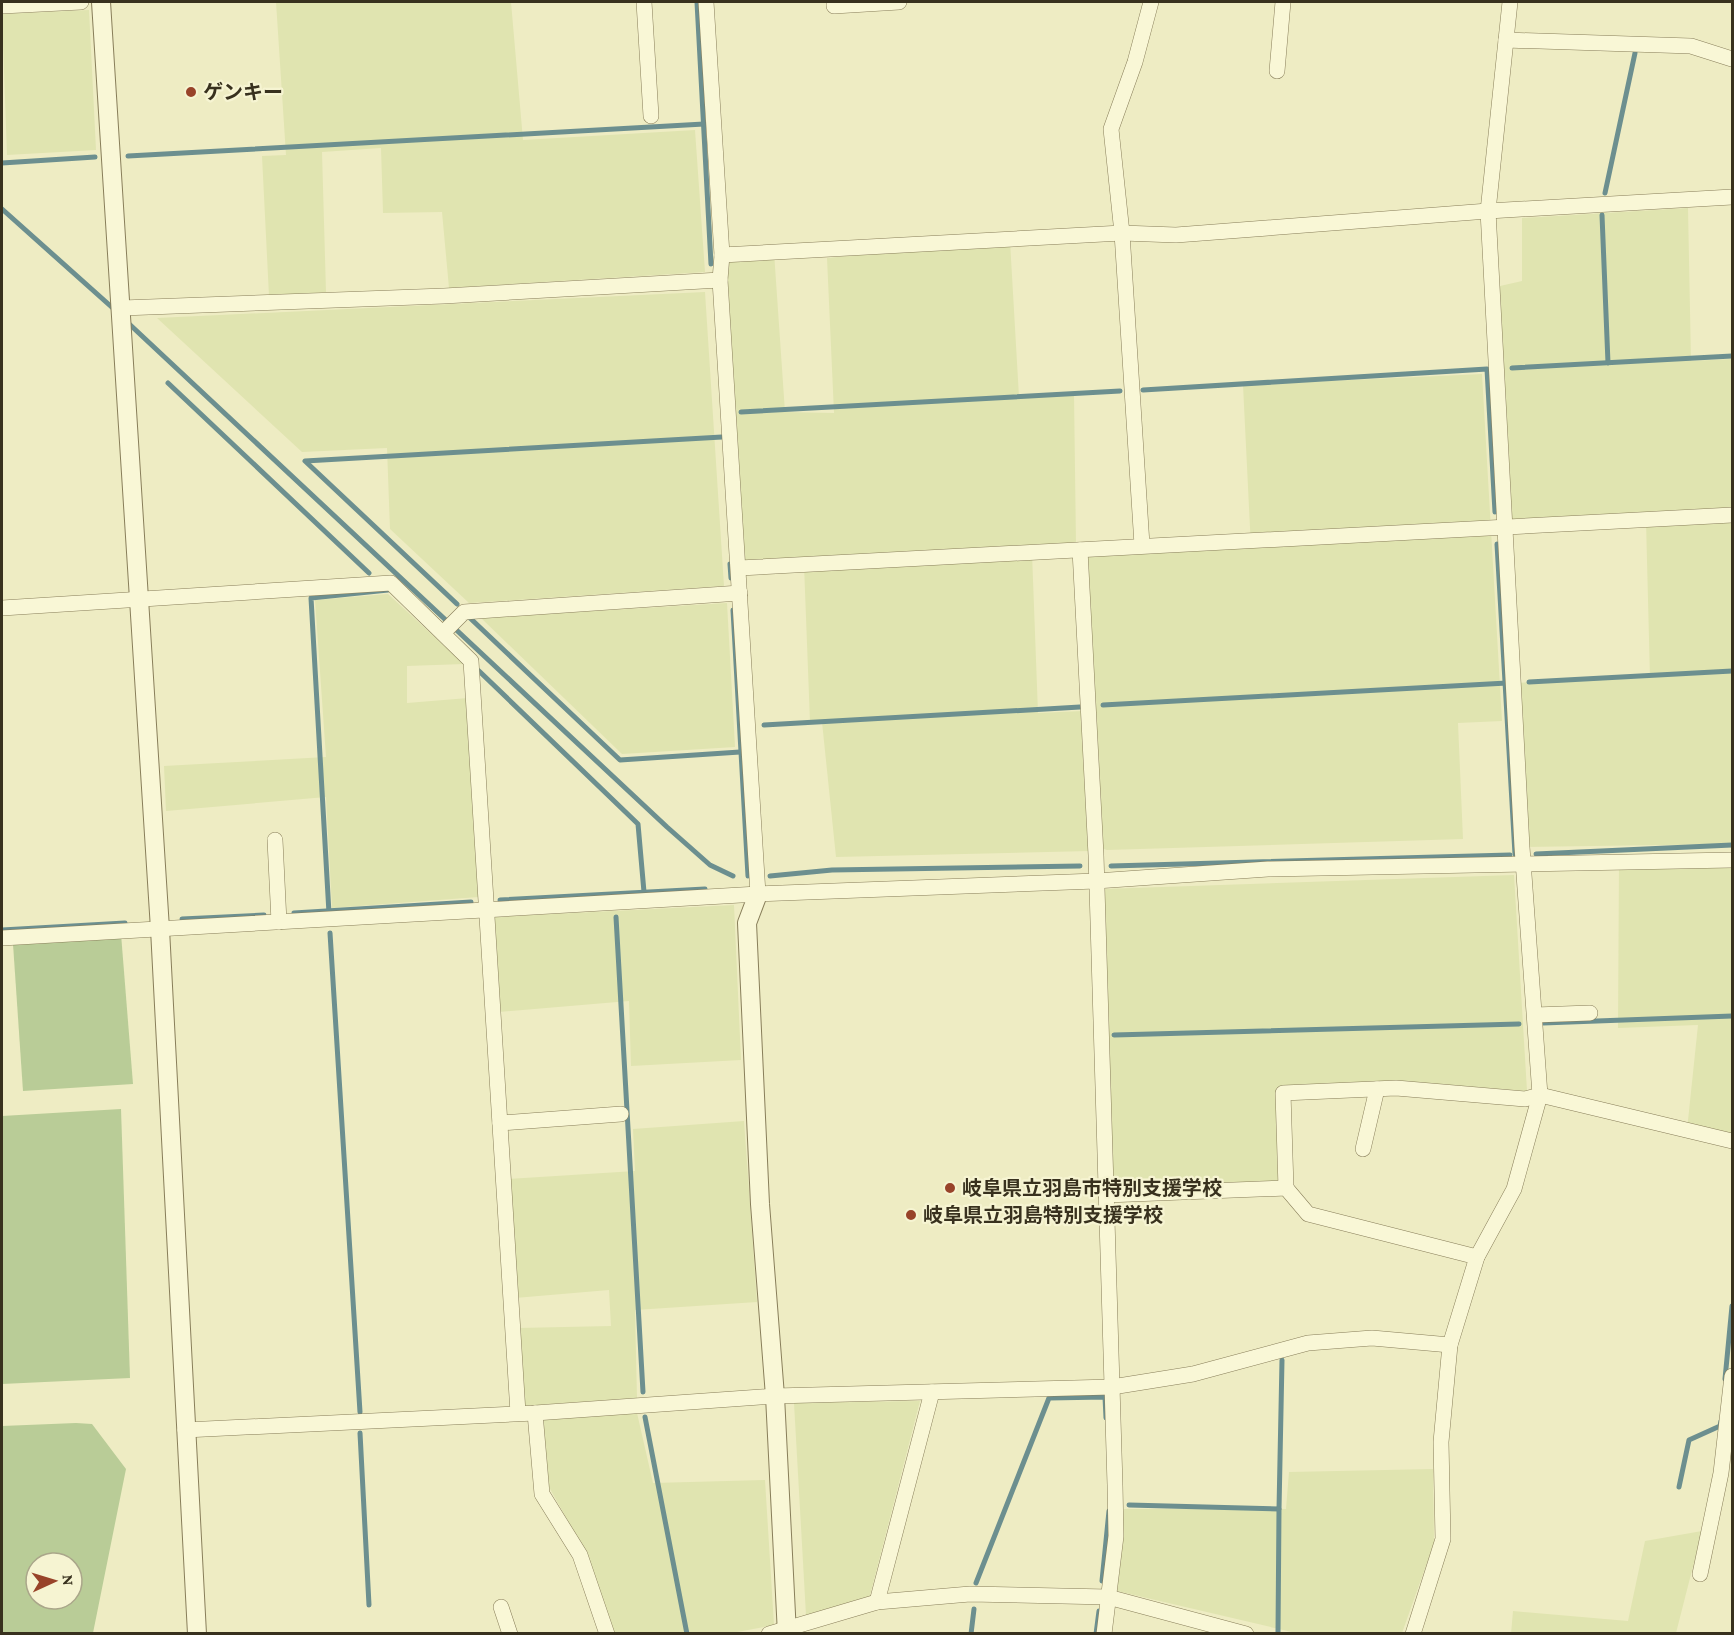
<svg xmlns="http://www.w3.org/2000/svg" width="1734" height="1635" font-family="'Crimson Pro','Noto Sans JP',serif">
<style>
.farmland{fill:#e0e4b0}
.green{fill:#b9cc97;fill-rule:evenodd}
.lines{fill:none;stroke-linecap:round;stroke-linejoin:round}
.stream{stroke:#6c8f8f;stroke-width:5}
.minor-casing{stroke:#887e5a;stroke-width:16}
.tertiary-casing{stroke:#887e5a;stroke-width:20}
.minor{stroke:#f9f7d6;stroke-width:15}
.tertiary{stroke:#f9f7d6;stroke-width:18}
.poi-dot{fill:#984329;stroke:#f6f4d2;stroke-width:2}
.labels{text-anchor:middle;stroke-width:4.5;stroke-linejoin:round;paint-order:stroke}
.poi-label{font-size:20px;font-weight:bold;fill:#38311e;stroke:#f6f4d2;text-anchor:start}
</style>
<rect width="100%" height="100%" fill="#eeecc3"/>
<g class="farmland">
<path d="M 276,2 L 511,2 L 523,140 L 695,130 L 705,272 L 449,288 L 442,212 L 383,213 L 381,148 L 322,152 L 326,292 L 269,296 L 262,156 L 286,155 Z"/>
<path d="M 89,10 L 96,150 L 7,155 L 2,14 Z"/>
<path d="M 1688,208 L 1691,361 L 1732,359 L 1732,844 L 1522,847 L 1513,683 L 1650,678 L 1646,521 L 1511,520 L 1501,372 L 1500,286 L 1522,281 L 1522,218 Z"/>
<path d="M 1010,241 L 1019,397 L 1074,394 L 1076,544 L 1032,553 L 1038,713 L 1082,711 L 1090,851 L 836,857 L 822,722 L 810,722 L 804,565 L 739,568 L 722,255 L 774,252 L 785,412 L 834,413 L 827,258 Z"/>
<path d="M 705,292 L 724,586 L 469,603 L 390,529 L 387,448 L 302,452 L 157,318 Z"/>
<path d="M 1482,374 L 1502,721 L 1458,723 L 1463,839 L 1107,850 L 1101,848 L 1085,561 L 1093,554 L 1251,548 L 1243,385 Z"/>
<path d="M 388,594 L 464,664 L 407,666 L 407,703 L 468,698 L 479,897 L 332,908 L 326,797 L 166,811 L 164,766 L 326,757 L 315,600 Z"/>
<path d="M 727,603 L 735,747 L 622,754 L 481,618 Z"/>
<path d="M 1732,860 L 1732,1141 L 1687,1130 L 1698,1025 L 1618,1028 L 1619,863 Z"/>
<path d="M 1514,875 L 1527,1091 L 1412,1082 L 1276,1088 L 1278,1182 L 1113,1189 L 1103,889 Z"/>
<path d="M 734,905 L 741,1060 L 631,1066 L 629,1001 L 499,1012 L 494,917 Z"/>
<path d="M 744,1121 L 757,1302 L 635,1310 L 637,1398 L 523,1406 L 518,1328 L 611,1326 L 609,1290 L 515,1298 L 508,1179 L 635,1171 L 633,1129 Z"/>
<path d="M 920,1401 L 869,1599 L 806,1615 L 794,1403 Z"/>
<path d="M 637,1413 L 653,1483 L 765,1480 L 774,1625 L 732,1633 L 614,1633 L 583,1548 L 549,1487 L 542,1417 Z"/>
<path d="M 1433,1469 L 1434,1543 L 1402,1633 L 1296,1633 L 1117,1591 L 1124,1509 L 1286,1509 L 1289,1472 Z"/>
<path d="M 1702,1531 L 1676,1633 L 1511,1634 L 1513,1611 L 1628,1621 L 1645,1541 Z"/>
</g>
<g class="green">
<path d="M 121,934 L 133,1084 L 23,1091 L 13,944 Z"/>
<path d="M 121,1109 L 130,1378 L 2,1384 L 2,1116 Z"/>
<path d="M 76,1423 L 92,1424 L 126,1469 L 93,1633 L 2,1633 L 2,1426 ZM 36,1563 L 72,1563 L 72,1599 L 36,1599 Z"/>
</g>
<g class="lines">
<g class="stream">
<path d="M 697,2 L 711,264"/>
<path d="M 128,156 L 704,124"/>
<path d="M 2,163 L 95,157"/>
<path d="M 1605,193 L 1635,53"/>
<path d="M 2,209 L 115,310"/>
<path d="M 1602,215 L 1608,363"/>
<path d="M 126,321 L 667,827 L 710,865 L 733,876"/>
<path d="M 1512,368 L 1732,356"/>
<path d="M 168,383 L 369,573"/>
<path d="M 1143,390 L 1487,369 L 1495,512"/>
<path d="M 741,412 L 1120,391"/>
<path d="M 1497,544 L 1515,854"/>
<path d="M 730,564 L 731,578"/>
<path d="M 457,604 L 305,461 L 722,437"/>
<path d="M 733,610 L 748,876"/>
<path d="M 470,618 L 620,760 L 740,752"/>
<path d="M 479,671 L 638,824 L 644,892"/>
<path d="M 1529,682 L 1732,671"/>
<path d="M 1103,705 L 1507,683"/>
<path d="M 764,725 L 1080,707"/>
<path d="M 1536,854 L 1732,845"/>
<path d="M 1111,866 L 1510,855"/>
<path d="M 770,876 L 832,870 L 1080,866"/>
<path d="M 500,900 L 705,889"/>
<path d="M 294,913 L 471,902"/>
<path d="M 329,913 L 311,598 L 388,590"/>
<path d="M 616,917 L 643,1392"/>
<path d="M 182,919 L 264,915"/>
<path d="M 2,930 L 125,923"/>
<path d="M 330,933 L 360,1412"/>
<path d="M 1543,1023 L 1732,1016"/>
<path d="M 1114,1035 L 1519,1024"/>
<path d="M 1725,1379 L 1732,1306"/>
<path d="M 645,1417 L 687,1634"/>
<path d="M 360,1433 L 369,1605"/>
<path d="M 1679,1487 L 1689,1440 L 1720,1426 L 1721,1421"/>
<path d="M 1129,1505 L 1279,1509 L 1282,1360"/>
<path d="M 1102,1581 L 1109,1511"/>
<path d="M 976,1583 L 1049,1398 L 1105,1397 L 1106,1418"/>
<path d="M 971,1634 L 974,1609"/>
<path d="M 1096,1634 L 1099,1611"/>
<path d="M 1278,1634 L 1279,1509"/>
</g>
<defs>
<g id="minor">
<path d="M 644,2 L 651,116"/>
<path d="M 706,2 L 722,255 L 720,280 L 758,894"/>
<path d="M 834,2 L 834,6 L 899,2"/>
<path d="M 2,6 L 81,2"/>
<path d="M 1506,40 L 1691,46 L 1732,59"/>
<path d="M 1277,71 L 1283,2"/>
<path d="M 722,255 L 1122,233 L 1176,235 L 1488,211 L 1732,197"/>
<path d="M 122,308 L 444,296 L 720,280"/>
<path d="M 1142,545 L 1122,233 L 1111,129 L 1135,62 L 1151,2"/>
<path d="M 1080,550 L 1096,855 L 1115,1485 L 1116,1536 L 1104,1634"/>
<path d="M 739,568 L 1732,515"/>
<path d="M 2,608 L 391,583 L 471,661 L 518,1413"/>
<path d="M 443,633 L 464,612 L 740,593"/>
<path d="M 275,840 L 279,922"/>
<path d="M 2,938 L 758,894 L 1096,881 L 1268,869 L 1732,860"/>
<path d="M 1535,1015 L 1590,1013"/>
<path d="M 500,1123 L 621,1114"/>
<path d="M 1363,1149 L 1377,1089"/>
<path d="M 1286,1188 L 1283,1093 L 1396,1088 L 1525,1099 L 1540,1095 L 1732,1141"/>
<path d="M 1106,1195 L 1286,1188 L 1308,1214 L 1477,1257"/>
<path d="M 535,1413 L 542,1494 L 580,1555 L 607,1634"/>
<path d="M 185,1430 L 535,1413 L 775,1396 L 1112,1387 L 1193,1374 L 1308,1343 L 1372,1338 L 1450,1345"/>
<path d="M 1700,1574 L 1721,1473 L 1732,1376"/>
<path d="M 877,1602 L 932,1392"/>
<path d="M 501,1607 L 510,1634"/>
<path d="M 769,1634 L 877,1602 L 970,1594 L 1108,1597 L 1246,1634"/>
<path d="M 1413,1634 L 1443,1539 L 1441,1442 L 1450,1345 L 1477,1257 L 1514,1189 L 1540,1095 L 1522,847 L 1488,211 L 1510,2"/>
</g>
<g id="tertiary">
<path d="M 101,2 L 160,929 L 197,1634"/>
<path d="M 758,894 L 747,923 L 760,1204 L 775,1396 L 787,1634"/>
</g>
</defs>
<use href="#minor" class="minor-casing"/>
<use href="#tertiary" class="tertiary-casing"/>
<use href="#minor" class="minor"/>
<use href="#tertiary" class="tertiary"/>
</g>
<g class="poi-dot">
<circle cx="191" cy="92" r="6"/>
<circle cx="950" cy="1188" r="6"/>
<circle cx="911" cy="1215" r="6"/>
</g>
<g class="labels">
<g class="poi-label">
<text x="203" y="99">ゲンキー</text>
<text x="962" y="1195">岐阜県立羽島市特別支援学校</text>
<text x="923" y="1222">岐阜県立羽島特別支援学校</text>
</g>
</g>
<rect width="1734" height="1635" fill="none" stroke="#38311e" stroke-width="6"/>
<g transform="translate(54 1581) rotate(86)"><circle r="28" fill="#f6f4d2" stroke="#aaa68a" stroke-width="1.5"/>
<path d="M0-4.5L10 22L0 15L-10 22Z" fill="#984329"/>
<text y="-9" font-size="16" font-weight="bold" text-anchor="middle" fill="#38311e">N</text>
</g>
</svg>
